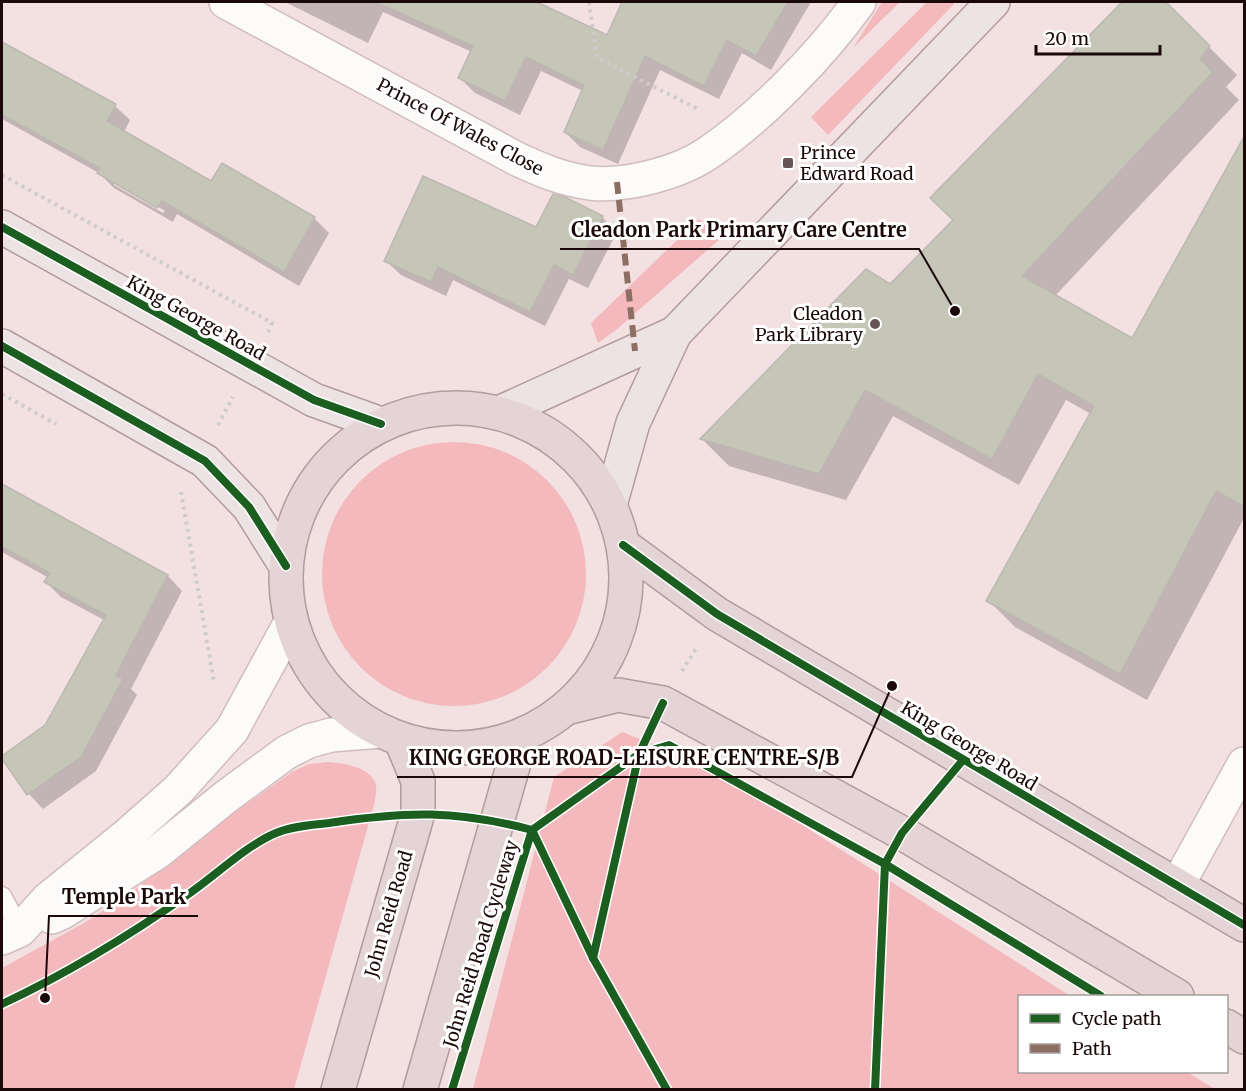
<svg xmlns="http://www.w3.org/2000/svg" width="1246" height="1091" font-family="Merriweather,serif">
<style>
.green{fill:#f4b9bd}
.shadow{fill:#0003;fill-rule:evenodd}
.building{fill:#c5c6b8;stroke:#bcb8b1;stroke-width:1.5}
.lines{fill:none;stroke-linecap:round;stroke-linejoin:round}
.lane-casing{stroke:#d0bebf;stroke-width:21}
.street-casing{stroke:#d0bebf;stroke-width:36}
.secondary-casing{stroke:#d0bebf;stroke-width:36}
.primary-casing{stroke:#b29b9c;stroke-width:36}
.highway-casing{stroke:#b29b9c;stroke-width:36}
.path{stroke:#d0cbcb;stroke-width:4;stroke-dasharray:3 4.5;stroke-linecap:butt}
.lane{stroke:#fdfafa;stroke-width:18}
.street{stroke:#fdfafa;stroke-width:33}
.secondary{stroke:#fdfafa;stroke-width:33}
.primary{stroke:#eee3e4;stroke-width:33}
.highway{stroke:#e4d4d5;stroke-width:33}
.quiet{stroke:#8d6e63;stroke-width:6;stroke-dasharray:12 6;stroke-linecap:butt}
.cycleway-casing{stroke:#fff;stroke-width:11}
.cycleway{stroke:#1b5e20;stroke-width:8}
.poi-dot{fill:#675455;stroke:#fff;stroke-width:2}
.labels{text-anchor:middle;stroke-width:6;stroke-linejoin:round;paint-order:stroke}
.street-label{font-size:18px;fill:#1b090a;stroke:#fff}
.poi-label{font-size:18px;fill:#1b090a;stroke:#fff;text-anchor:start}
.leader{fill:none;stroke:#1b090a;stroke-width:2}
.callout-dot{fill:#1b090a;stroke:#fff;stroke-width:2}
.callout-label{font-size:20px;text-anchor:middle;font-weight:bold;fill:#1b090a;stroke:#fff;stroke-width:6;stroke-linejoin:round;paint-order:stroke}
</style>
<rect width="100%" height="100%" fill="#f3e0e1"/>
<g class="green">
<path d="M 882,2 L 900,2 L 853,48 Z"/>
<path d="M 927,2 L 951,2 L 954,4 L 828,135 L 811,117 Z"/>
<path d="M 699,219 L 720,239 L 616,330 L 598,343 L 591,323 Z"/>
<circle cx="454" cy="574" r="132"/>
<path d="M 622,732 L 710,766 L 1070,996 L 1020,996 L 1020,1072 L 1187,1072 L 1215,1089 L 473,1089 L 554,777 Z"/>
<path d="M 329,762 C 343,763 372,767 376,785 C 377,791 375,799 374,805 L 294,1089 L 2,1090 L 2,968 L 84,923 L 126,896 L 235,812 L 292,772 L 309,764 Z"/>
</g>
<g class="shadow">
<path d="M 285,2 L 485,2 L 535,24 L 608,37 L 623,2 L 811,2 L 771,70 L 742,53 L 719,99 L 660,70 L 618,164 L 580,147 L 565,132 L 583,91 L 541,71 L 520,115 L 475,93 L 460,78 L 472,52 L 383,12 L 368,43 Z"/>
<path d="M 1124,2 L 1164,2 L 1237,75 L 1226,87 L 1239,100 L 1055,296 L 1133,340 L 1244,167 L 1244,518 L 1147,700 L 1015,627 L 988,600 L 1091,414 L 1066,400 L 1019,485 L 893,416 L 846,500 L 729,466 L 702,439 L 891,286 L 955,221 L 932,198 Z"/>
<path d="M 2,43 L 115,106 L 130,120 L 124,132 L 212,183 L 222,165 L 314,218 L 329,233 L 299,286 L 177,214 L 173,222 L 114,188 L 99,173 L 2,119 ZM 114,181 L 165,211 L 163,213 L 114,185 Z"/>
<path d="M 602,217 L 617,232 L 588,288 L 569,279 L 545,326 L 453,280 L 446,296 L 401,275 L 386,261 L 537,229 Z"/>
<path d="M 2,487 L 168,576 L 182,591 L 131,689 L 137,695 L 96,771 L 43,809 L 29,794 L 2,758 L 47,726 L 104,620 L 61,597 L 46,582 L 49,578 L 2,552 Z"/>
</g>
<g class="building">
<path d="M 376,2 L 537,2 L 607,35 L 622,2 L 788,2 L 756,56 L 727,40 L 704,86 L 645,56 L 603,150 L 564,132 L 584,85 L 526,57 L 505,101 L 458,78 L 473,46 Z"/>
<path d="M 1122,2 L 1166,2 L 1210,46 L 1200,59 L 1213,72 L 1022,276 L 1132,338 L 1245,135 L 1245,507 L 1216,491 L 1120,674 L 986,601 L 1094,406 L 1038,374 L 992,459 L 865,390 L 819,474 L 700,439 L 866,269 L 890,284 L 953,220 L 930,198 Z"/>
<path d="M 2,42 L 116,104 L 107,121 L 211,181 L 222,163 L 315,217 L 284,272 L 162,201 L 157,208 L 97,173 L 100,168 L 2,115 Z"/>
<path d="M 423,176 L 536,227 L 553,194 L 565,197 L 603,216 L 573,275 L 554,265 L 530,312 L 438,267 L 431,282 L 384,261 Z"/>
<path d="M 2,484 L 168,575 L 116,675 L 123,679 L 81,757 L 27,795 L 2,759 L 2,756 L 45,725 L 106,615 L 44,582 L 50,573 L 2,547 Z"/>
</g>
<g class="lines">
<defs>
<path id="lane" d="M 2,896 L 20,930"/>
<g id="street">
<path d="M 226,2 L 517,159 C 543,171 562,179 590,183 C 625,187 679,173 708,153 C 760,118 823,53 859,2"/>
<path d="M 1177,886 L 1244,764"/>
</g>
<g id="secondary">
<path d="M 52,917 L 61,913 L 159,851 L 227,796 L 287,752 L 309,741 L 331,735 L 380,731"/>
<path d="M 2,938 L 20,930 L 48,899 L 126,836 L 178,790 L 232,730 L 291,622"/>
</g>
<g id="primary">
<path d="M 2,227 L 314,400 L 381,424"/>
<path d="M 2,346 L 205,461 L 249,507 L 286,566"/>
<path d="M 499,413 L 675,333"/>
<path d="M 610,505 L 633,423 L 675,333 L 993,2"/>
</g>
<g id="highway">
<circle cx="456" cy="578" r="170"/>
<path d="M 623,545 L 717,614 L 1244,925"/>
<path d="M 566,708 L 618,695 L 663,703 L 902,833 L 1177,996"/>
<path d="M 1226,1026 L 1244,1037"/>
<path d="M 338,1090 L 418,813 L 418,781 L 401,740"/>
<path d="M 420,1090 L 522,735"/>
</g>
</defs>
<use href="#lane" class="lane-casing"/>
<use href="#street" class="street-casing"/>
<use href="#secondary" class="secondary-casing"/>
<use href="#primary" class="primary-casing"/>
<use href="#highway" class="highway-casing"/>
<g class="path">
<path d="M 589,2 L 597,58 L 700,110"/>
<path d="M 2,175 L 272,323 L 268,332"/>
<path d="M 2,394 L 56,424"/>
<path d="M 218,425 L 233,397"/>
<path d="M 181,492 L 214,682"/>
<path d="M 682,671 L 697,647"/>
<path d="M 639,754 L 646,739"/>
</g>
<use href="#lane" class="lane"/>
<use href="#street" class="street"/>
<use href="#secondary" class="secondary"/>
<use href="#primary" class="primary"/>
<use href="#highway" class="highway"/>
<path class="quiet" d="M 617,182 L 635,351"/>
<defs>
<g id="cycleway">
<path d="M 2,227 L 314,400 L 381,424"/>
<path d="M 2,346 L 205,461 L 249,507 L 286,566"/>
<path d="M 623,545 L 717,614 L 1244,925"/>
<path d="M 639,754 L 669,745 L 885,864 L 1101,996"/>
<path d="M 593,958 L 639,754"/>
<path d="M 2,1004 C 64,975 133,933 190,893 C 216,875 247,845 276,833 C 292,826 312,825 329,823 C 406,811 457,810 532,830 L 593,958 L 667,1090"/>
<path d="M 452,1090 L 532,830 L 639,754 L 663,703"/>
<path d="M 875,1090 L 885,864 L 902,833 L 963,760"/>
</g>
</defs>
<use href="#cycleway" class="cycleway-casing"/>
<use href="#cycleway" class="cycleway"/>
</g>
<g class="poi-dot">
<rect x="782" y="157" width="12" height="12" rx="3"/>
<circle cx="875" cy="324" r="6"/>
</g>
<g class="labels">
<g class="street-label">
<text transform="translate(460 127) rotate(28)" y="6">Prince Of Wales Close</text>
<text transform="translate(196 318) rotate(29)" y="6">King George Road</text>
<text transform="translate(969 746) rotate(31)" y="6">King George Road</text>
<text transform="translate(389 914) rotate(-74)" y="6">John Reid Road</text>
<text transform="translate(481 944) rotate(-73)" y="6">John Reid Road Cycleway</text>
</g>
<g class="poi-label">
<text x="800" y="159">Prince<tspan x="800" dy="21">Edward Road</tspan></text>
<text x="863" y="320" text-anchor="end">Cleadon<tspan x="863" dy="21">Park Library</tspan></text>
</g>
</g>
<path class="leader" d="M955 311L919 249H560M892 686L852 777H397M45 998L49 916H198"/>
<g class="callout-dot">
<circle cx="955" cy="311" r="6"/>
<circle cx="892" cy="686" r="6"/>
<circle cx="45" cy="998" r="6"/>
</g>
<g class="callout-label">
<text x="739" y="237">Cleadon Park Primary Care Centre</text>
<text x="624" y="765">KING GEORGE ROAD-LEISURE CENTRE-S/B</text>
<text x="124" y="904">Temple Park</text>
</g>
<rect width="1246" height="1091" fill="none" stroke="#1b090a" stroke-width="6"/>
<rect x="1018" y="995" width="210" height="78" fill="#ffffff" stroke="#a49d9d" stroke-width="1.5"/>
<rect x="1030" y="1014" width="30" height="9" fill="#1b5e20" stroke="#a49d9d" stroke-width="1.5"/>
<text x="1072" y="1025" font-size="18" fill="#1b090a">Cycle path</text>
<rect x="1030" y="1044" width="30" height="9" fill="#8d6e63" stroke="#a49d9d" stroke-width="1.5"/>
<text x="1072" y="1055" font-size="18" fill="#1b090a">Path</text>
<path d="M1036 45v9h124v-9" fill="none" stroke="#1b090a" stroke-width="3"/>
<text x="1045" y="45" font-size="18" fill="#1b090a" stroke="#ffffff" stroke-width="4.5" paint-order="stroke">20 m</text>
</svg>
